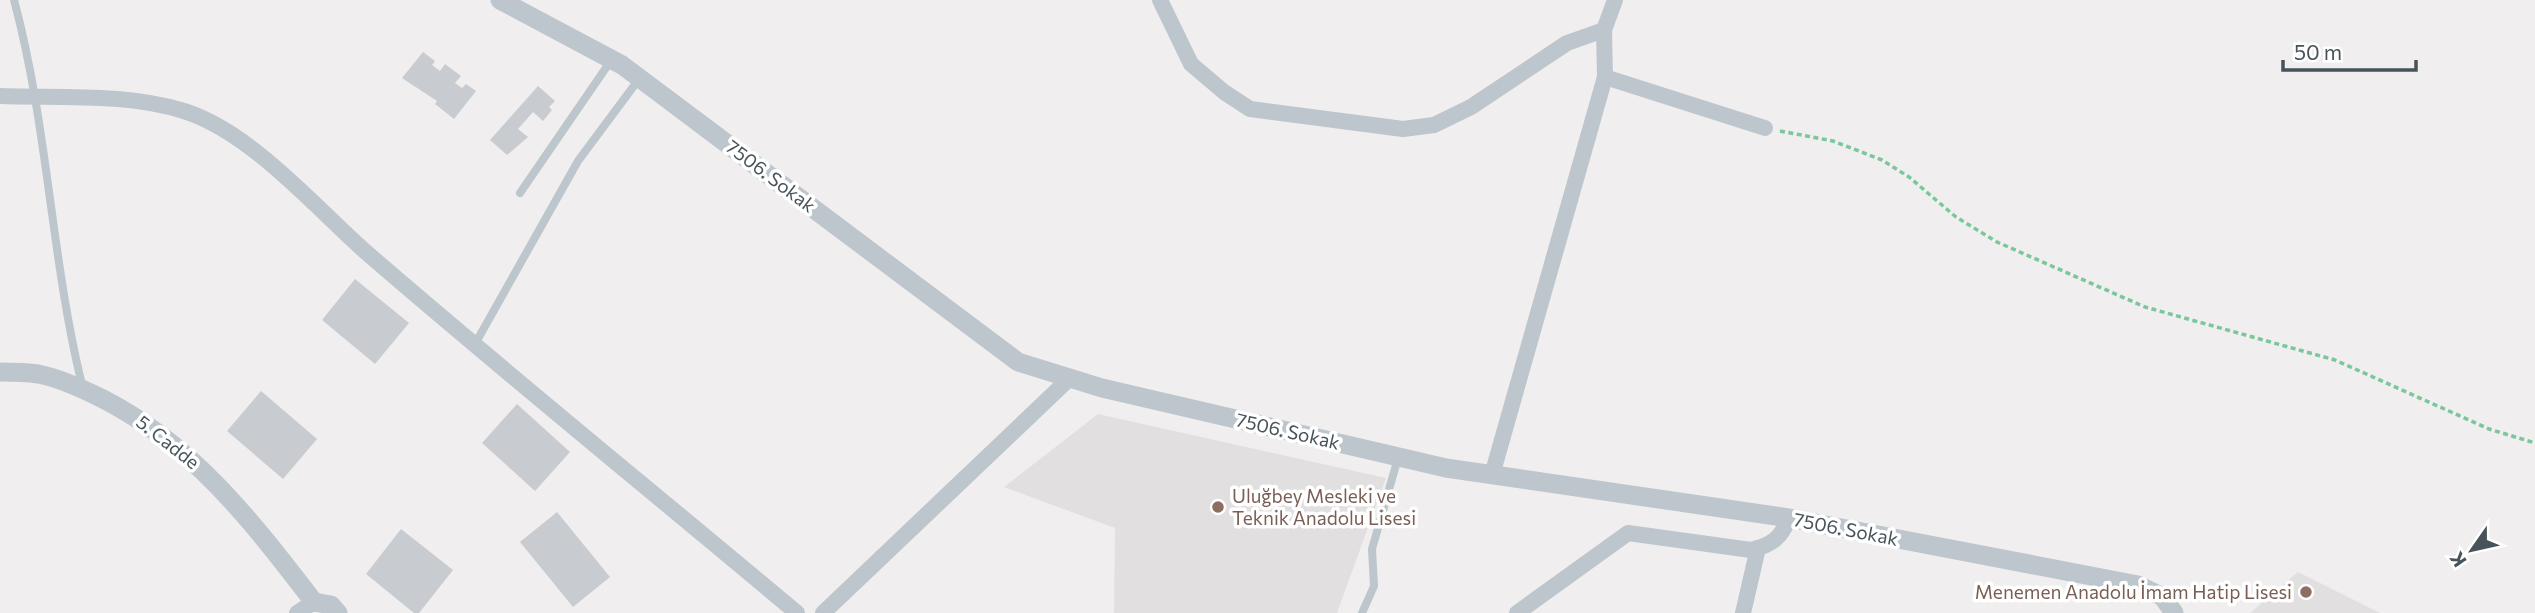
<svg xmlns="http://www.w3.org/2000/svg" width="2535" height="613" font-family="Commissioner,sans-serif">
<style>
.education{fill:#e1dfdf}
.building{fill:#c8ccd0}
.lines{fill:none;stroke-linecap:round;stroke-linejoin:round}
.path{stroke:#79c79a;stroke-width:3.5;stroke-dasharray:5 3.5;stroke-linecap:butt}
.service{stroke:#bdc6cc;stroke-width:8}
.minor{stroke:#bdc6cc;stroke-width:16}
.tertiary{stroke:#bdc6cc;stroke-width:19}
.education-dot{fill:#8d6e63;stroke:#fff;stroke-width:2.5}
.labels{text-anchor:middle;stroke-width:7;stroke-linejoin:round;paint-order:stroke}
.street-label{font-size:19px;fill:#47535a;stroke:#fff}
.education-label{font-size:19px;fill:#785e54;stroke:#fff;text-anchor:start}
</style>
<rect width="100%" height="100%" fill="#f0eeee"/>
<g class="education">
<path d="M 1098,414 L 1386,478 L 1337,613 L 1114,613 L 1115,528 L 1004,487 Z"/>
<path d="M 2298,572 L 2380,613 L 2250,613 Z"/>
</g>
<g class="building">
<path d="M 423,52 L 435,61 L 432,65 L 440,71 L 445,64 L 461,76 L 455,83 L 462,88 L 466,84 L 476,91 L 454,119 L 435,104 L 437,101 L 402,78 Z"/>
<path d="M 538,86 L 555,101 L 549,107 L 552,110 L 543,121 L 533,112 L 518,129 L 528,137 L 507,155 L 490,140 Z"/>
<path d="M 355,279 L 409,323 L 375,364 L 322,320 Z"/>
<path d="M 261,391 L 317,439 L 283,479 L 227,431 Z"/>
<path d="M 517,404 L 570,452 L 535,491 L 482,443 Z"/>
<path d="M 557,512 L 610,577 L 573,607 L 520,542 Z"/>
<path d="M 401,529 L 453,570 L 419,613 L 414,613 L 366,574 Z"/>
</g>
<g class="lines">
<path class="path" d="M 1780,131 L 1833,141 L 1882,160 L 1909,177 L 1956,217 L 1997,242 L 2145,307 L 2335,360 L 2489,429 L 2535,443"/>
<g class="service">
<path d="M 14,0 C 48,126 51,259 82,385"/>
<path d="M 520,193 L 612,59"/>
<path d="M 475,344 L 578,161 L 639,79"/>
<path d="M 1362,613 L 1374,586 L 1372,549 L 1398,458"/>
</g>
<g class="minor">
<path d="M 1160,0 L 1191,64 L 1224,92 L 1250,109 L 1403,129 L 1434,125 L 1471,107 L 1567,43 L 1604,30"/>
<path d="M 1605,77 L 1765,128"/>
<path d="M 0,96 C 59,98 127,93 184,111 C 251,132 315,207 367,253 C 508,375 654,493 797,613"/>
<path d="M 1492,475 L 1605,77 L 1604,30 L 1615,0"/>
<path d="M 297,613 L 314,602"/>
<path d="M 823,613 L 1070,378"/>
<path d="M 1517,613 L 1628,533 L 1751,550 C 1772,545 1781,538 1789,518"/>
<path d="M 1743,613 L 1758,548"/>
</g>
<g class="tertiary">
<path d="M 500,0 L 622,65 L 1018,362 L 1102,388 L 1446,468 L 1789,518 L 2138,585 L 2163,597 L 2174,613"/>
<path d="M 0,372 C 12,372 25,372 38,374 C 60,378 83,389 103,399 C 195,446 252,522 314,602"/>
<path d="M 314,602 L 331,605 L 338,613"/>
</g>
</g>
<g class="education-dot">
<circle cx="1218" cy="507" r="7"/>
<circle cx="2306" cy="592" r="7"/>
</g>
<g class="labels">
<g class="street-label">
<text transform="translate(771 176) rotate(37)" y="7">7506. Sokak</text>
<text transform="translate(1288 431) rotate(13)" y="7">7506. Sokak</text>
<text transform="translate(168 442) rotate(38)" y="7">5. Cadde</text>
<text transform="translate(1846 529) rotate(11)" y="7">7506. Sokak</text>
</g>
<g class="education-label">
<text x="1232" y="503">Uluğbey Mesleki ve<tspan x="1232" dy="22">Teknik Anadolu Lisesi</tspan></text>
<text x="2292" y="599" text-anchor="end">Menemen Anadolu İmam Hatip Lisesi</text>
</g>
</g>
<g transform="translate(2472 550) rotate(236)" stroke="#ffffff" stroke-width="5" paint-order="stroke">
<path d="M0-5L12 26L0 18L-12 26Z" fill="#47535a"/>
<text y="-10" font-size="19" font-weight="bold" text-anchor="middle" fill="#47535a">K</text>
</g>
<path d="M2283 60v10h133v-10" fill="none" stroke="#47535a" stroke-width="3.5"/>
<text x="2294" y="60" font-size="21" fill="#47535a" stroke="#ffffff" stroke-width="5" paint-order="stroke">50 m</text>
</svg>
